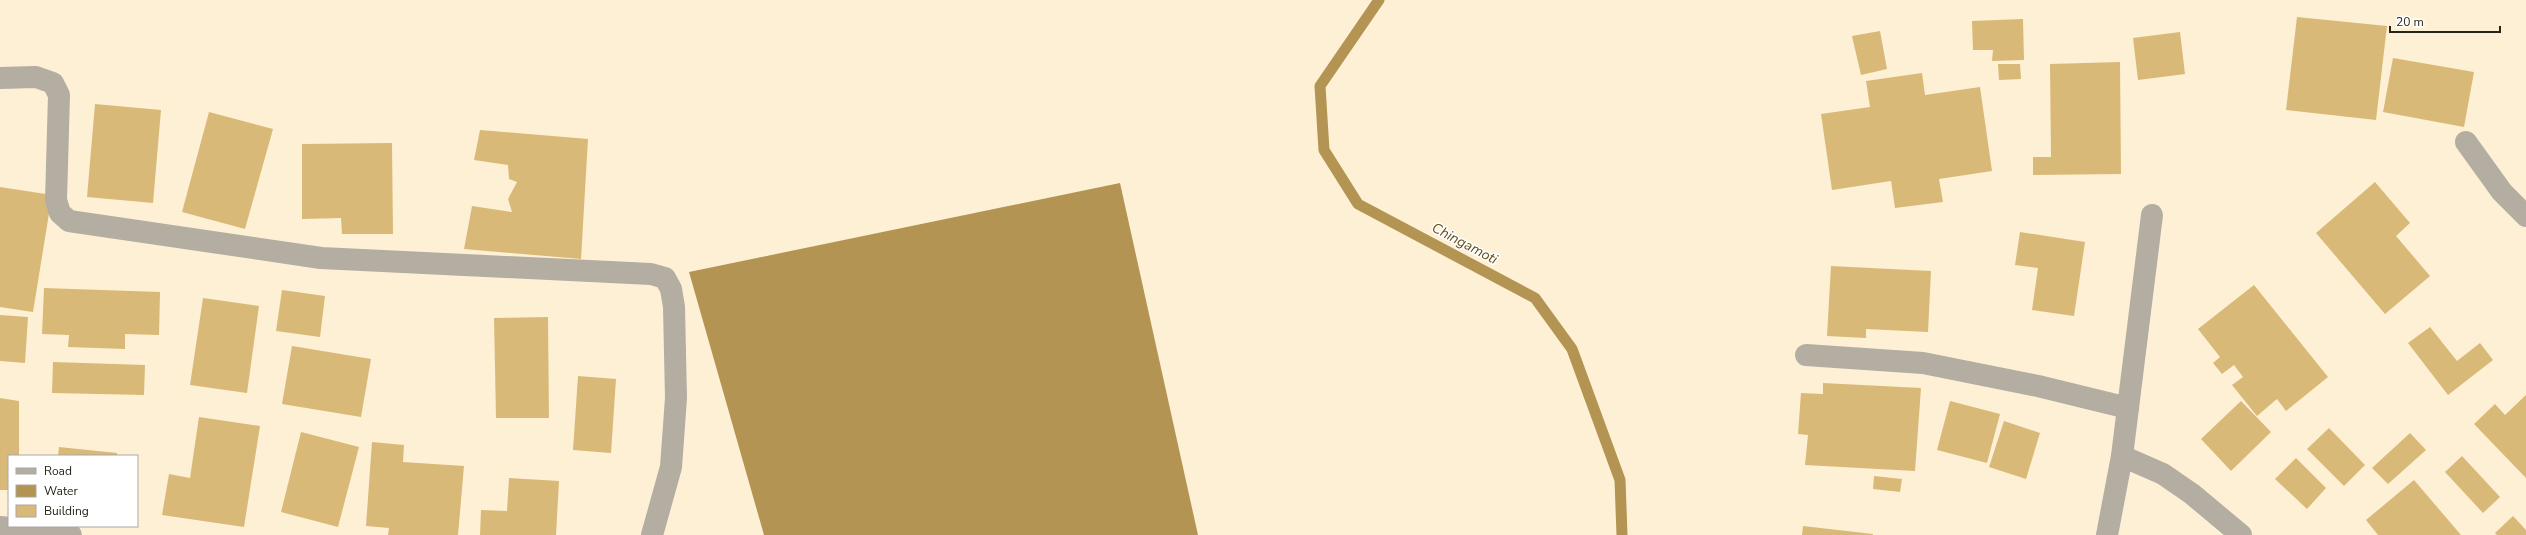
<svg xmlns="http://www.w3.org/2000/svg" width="2526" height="535" font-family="'Nunito Sans',sans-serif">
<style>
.water{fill:#b39453}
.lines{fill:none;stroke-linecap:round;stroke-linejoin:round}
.stream{stroke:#b39453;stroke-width:11}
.building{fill:#d9b977}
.street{stroke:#b3ada2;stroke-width:22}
.labels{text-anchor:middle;stroke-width:3;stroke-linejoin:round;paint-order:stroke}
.water-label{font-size:14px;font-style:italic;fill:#624c1a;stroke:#fff}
</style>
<rect width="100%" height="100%" fill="#fef0d5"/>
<path class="water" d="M 1120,183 L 1198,535 L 764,535 L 689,272 Z"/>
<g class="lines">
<path class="stream" d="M 1379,0 L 1320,86 L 1324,150 L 1358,204 L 1535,298 L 1572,349 L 1620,480 L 1622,535"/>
</g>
<g class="building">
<path d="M 2297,17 L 2387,26 L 2376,120 L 2286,110 Z"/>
<path d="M 2023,19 L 2024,60 L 1992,61 L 1993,50 L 1973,50 L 1972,21 Z"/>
<path d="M 1880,31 L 1887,69 L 1861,75 L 1852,36 Z"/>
<path d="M 2180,32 L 2185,74 L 2138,80 L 2133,38 Z"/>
<path d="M 2393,58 L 2474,72 L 2464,127 L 2383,112 Z"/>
<path d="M 2120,62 L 2121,174 L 2033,175 L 2033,157 L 2051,157 L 2050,64 Z"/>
<path d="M 1998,64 L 2020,64 L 2021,79 L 1999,80 Z"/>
<path d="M 1922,73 L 1925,95 L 1980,87 L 1992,171 L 1939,179 L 1943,202 L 1895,208 L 1891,181 L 1832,190 L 1821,114 L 1870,107 L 1866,81 Z"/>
<path d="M 95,104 L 161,110 L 153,203 L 87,197 Z"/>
<path d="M 209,112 L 273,129 L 245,229 L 182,212 Z"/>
<path d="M 480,130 L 588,139 L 581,259 L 464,249 L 472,206 L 512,212 L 508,199 L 517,182 L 509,179 L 508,165 L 474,160 Z"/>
<path d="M 392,143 L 393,234 L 342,234 L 341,218 L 302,219 L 302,144 Z"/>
<path d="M 2375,182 L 2410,223 L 2396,236 L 2430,276 L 2385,314 L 2316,233 Z"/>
<path d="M 0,187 L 52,195 L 33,312 L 0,307 Z"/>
<path d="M 2020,232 L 2085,242 L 2074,316 L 2032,310 L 2038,268 L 2015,265 Z"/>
<path d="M 1831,266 L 1931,271 L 1928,332 L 1866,329 L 1866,338 L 1827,336 Z"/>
<path d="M 2254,285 L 2328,377 L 2286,411 L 2277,399 L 2257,416 L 2232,385 L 2243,377 L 2234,365 L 2222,374 L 2213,363 L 2220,357 L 2198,329 Z"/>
<path d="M 44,288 L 160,292 L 159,335 L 125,334 L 125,349 L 68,347 L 69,335 L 42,334 Z"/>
<path d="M 282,290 L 325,296 L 320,337 L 276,331 Z"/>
<path d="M 203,298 L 259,306 L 247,393 L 190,385 Z"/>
<path d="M 0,315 L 28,317 L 25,363 L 0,361 Z"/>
<path d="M 548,317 L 549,418 L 496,418 L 494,318 Z"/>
<path d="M 2430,327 L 2457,361 L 2480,343 L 2493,360 L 2448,395 L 2408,343 Z"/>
<path d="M 292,346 L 371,359 L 361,417 L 282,404 Z"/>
<path d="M 53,362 L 145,365 L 144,395 L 52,393 Z"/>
<path d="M 578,376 L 616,379 L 611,453 L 573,450 Z"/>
<path d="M 1823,383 L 1921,388 L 1915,471 L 1805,465 L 1808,435 L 1798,434 L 1801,393 L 1823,394 Z"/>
<path d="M 2526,395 L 2526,478 L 2474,424 L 2495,404 L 2505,415 Z"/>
<path d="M 0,398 L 19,401 L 19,456 L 9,456 L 9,490 L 0,490 Z"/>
<path d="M 1950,401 L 2000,414 L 1987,463 L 1937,450 Z"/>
<path d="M 2241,401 L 2271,432 L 2231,471 L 2201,439 Z"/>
<path d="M 199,417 L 260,426 L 244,527 L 162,515 L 169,474 L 190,478 Z"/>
<path d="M 2004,421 L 2040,433 L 2026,479 L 1989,467 Z"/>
<path d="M 2329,428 L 2365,465 L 2344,486 L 2307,449 Z"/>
<path d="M 301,432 L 359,447 L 338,527 L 281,512 Z"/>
<path d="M 2410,433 L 2426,450 L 2388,484 L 2372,468 Z"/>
<path d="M 372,442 L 404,445 L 403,462 L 464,466 L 458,535 L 388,535 L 389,528 L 366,526 Z"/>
<path d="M 59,447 L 117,453 L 117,456 L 58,456 Z"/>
<path d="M 2462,456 L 2500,497 L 2483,513 L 2445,472 Z"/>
<path d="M 2296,458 L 2326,488 L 2307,509 L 2275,479 Z"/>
<path d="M 1874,476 L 1902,479 L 1900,492 L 1873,489 Z"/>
<path d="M 509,478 L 559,481 L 556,535 L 480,535 L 481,510 L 507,511 Z"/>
<path d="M 2414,480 L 2461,535 L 2378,535 L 2366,520 Z"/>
<path d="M 2513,516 L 2526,530 L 2526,535 L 2497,535 L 2495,533 Z"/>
<path d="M 1803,526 L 1873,534 L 1873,535 L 1802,535 Z"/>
</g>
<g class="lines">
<g class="street">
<path d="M 0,78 L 36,77 L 53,83 L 59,95 L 56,200 L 60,213 L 69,221 L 321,258 L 651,274 L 665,278 L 671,289 L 674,307 L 676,398 L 671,467 L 652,535"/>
<path d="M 2466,142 L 2502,192 L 2526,216"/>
<path d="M 1806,355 L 1923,363 L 2038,386 L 2128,408"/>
<path d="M 2122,456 L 2163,474 L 2192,494 L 2241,535"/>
<path d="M 0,527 L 71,535"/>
<path d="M 2107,535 L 2122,456 L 2152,215"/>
</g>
</g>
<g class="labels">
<g class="water-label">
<text transform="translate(1465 243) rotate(28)" y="5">Chingamoti</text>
</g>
</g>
<rect x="8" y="455" width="130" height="72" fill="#ffffff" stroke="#a9a7a3"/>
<rect x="16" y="468" width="20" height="6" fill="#b3ada2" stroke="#a9a7a3"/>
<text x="44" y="475" font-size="12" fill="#282318">Road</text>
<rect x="16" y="485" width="20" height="12" fill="#b39453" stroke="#a9a7a3"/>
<text x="44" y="495" font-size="12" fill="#282318">Water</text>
<rect x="16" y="505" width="20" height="12" fill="#d9b977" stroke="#a9a7a3"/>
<text x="44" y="515" font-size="12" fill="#282318">Building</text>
<path d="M2390 26v6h110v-6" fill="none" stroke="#282318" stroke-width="2"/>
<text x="2396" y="26" font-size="12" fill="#282318" stroke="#ffffff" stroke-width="3" paint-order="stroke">20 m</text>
</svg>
